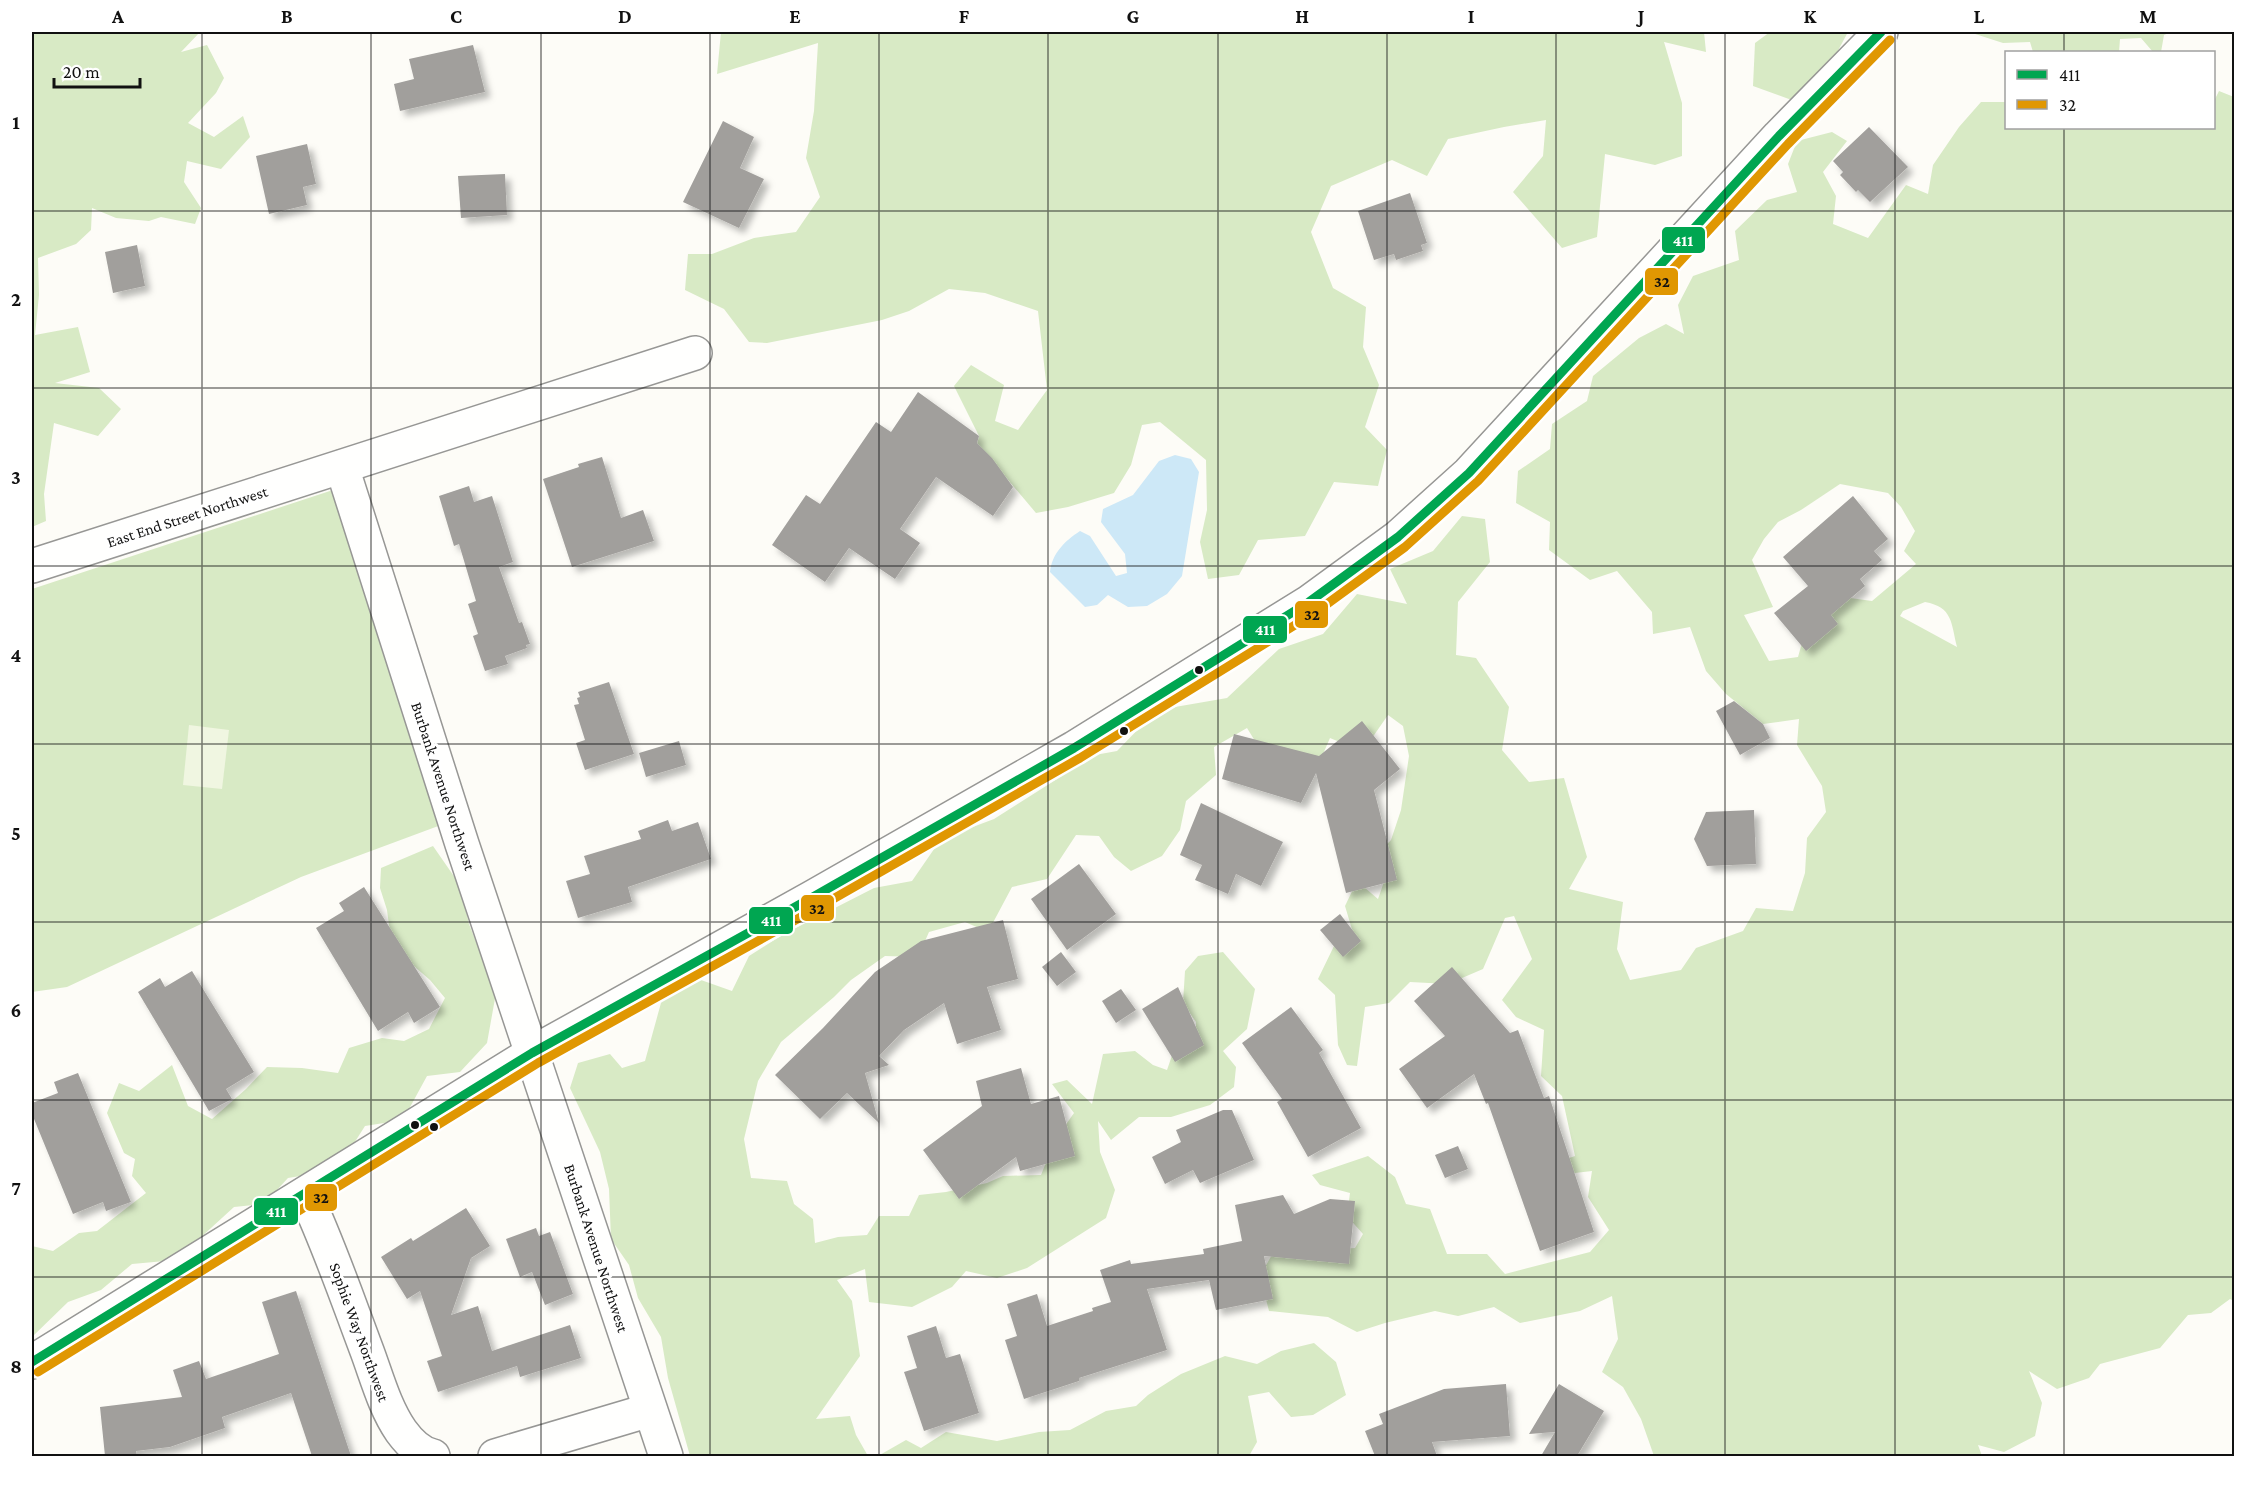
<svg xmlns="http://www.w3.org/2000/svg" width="2266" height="1488" font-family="'Crimson Pro',serif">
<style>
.forest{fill:#d8eac5;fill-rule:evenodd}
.pitch{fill:#f0f6e1}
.water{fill:#cde8f7}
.building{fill:#a19f9c;filter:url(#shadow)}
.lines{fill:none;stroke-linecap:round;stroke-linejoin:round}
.minor-casing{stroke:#979795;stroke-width:36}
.minor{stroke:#fffffe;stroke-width:33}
.bus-1-casing{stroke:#fff;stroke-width:14}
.bus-2-casing{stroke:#fff;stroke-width:14}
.bus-1{stroke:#00a651;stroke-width:9}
.bus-2{stroke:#e09702;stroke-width:9}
.grid{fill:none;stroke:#111;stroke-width:1.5;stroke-opacity:0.55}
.bus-dot{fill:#111;stroke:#fff;stroke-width:2}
.labels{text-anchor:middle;stroke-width:6;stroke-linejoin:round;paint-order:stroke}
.street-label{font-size:16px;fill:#111;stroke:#fff}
.line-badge{stroke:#fff;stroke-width:2}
.badge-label{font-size:16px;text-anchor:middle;font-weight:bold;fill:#fff}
.pale-badge-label{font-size:16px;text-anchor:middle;font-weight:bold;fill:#111}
.neatline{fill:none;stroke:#111;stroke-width:2}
.grid-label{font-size:20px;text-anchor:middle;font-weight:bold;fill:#111}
</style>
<defs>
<filter id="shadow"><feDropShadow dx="5.5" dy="5.5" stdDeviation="3" flood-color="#0004"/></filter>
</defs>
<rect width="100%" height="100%" fill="#fdfcf7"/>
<g class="forest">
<path d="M 32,32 L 200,32 L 181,52 L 207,45 L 224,78 L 216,93 L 188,123 L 214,137 L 243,116 L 250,137 L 221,169 L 187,161 L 184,182 L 201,208 L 195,224 L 161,217 L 149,221 L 116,218 L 92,208 L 91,230 L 76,244 L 38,258 L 39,295 L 35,335 L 78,327 L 90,372 L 55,383 L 99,388 L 121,409 L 98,436 L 54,423 L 44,494 L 46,521 L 32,527 Z"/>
<path d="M 721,32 L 1704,32 L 1706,52 L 1664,42 L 1682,103 L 1682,156 L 1655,165 L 1605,154 L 1597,237 L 1562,248 L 1513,192 L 1543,156 L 1546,120 L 1504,127 L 1448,139 L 1427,176 L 1392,160 L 1331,186 L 1311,232 L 1333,288 L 1366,307 L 1363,347 L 1379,385 L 1365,427 L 1387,450 L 1378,486 L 1334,482 L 1305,536 L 1258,540 L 1239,575 L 1208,579 L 1200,542 L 1207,510 L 1206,460 L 1160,422 L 1142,425 L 1131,465 L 1114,493 L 1068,507 L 1036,513 L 977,443 L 979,436 L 954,386 L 971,365 L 1004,385 L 995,421 L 1018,430 L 1047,390 L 1038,311 L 985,293 L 949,289 L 909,311 L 882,320 L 767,343 L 749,342 L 724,309 L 685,290 L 688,254 L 712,254 L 754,238 L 796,232 L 820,197 L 806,158 L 814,111 L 818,43 L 717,74 Z"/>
<path d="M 1770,32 L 1848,32 L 1834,58 L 1797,102 L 1753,86 L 1755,43 Z"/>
<path d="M 1942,32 L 2171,32 L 2164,35 L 2161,52 L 2153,52 L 2141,38 L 2120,39 L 2119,52 L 2033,52 L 2030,42 L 2003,43 L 1969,32 L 1942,33 Z"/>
<path d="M 2219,91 L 2234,97 L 2234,1301 L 2230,1299 L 2211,1313 L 2188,1315 L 2160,1348 L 2100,1364 L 2089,1378 L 2057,1389 L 2029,1371 L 2042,1403 L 2035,1436 L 2004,1452 L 1978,1445 L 1982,1456 L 1654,1456 L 1641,1419 L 1623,1387 L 1602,1372 L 1618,1339 L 1612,1296 L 1580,1311 L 1520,1323 L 1494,1307 L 1458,1316 L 1435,1311 L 1385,1323 L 1357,1332 L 1328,1317 L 1269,1311 L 1260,1276 L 1273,1253 L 1355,1248 L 1363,1234 L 1347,1216 L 1350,1193 L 1320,1185 L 1312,1175 L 1368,1156 L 1395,1177 L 1406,1204 L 1430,1209 L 1447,1254 L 1487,1254 L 1505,1274 L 1590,1252 L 1609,1230 L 1588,1197 L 1592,1171 L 1549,1176 L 1546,1166 L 1575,1156 L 1562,1096 L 1541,1076 L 1544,1030 L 1516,1017 L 1502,1000 L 1532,959 L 1514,916 L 1505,918 L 1483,969 L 1448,984 L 1410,982 L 1389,1003 L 1365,1007 L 1357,1066 L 1347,1065 L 1338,1045 L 1335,995 L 1318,979 L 1334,946 L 1354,936 L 1345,906 L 1357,881 L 1378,899 L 1386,876 L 1378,854 L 1391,840 L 1401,810 L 1409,756 L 1403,726 L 1388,715 L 1372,738 L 1354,748 L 1330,738 L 1316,770 L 1263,754 L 1247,728 L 1214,747 L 1216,775 L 1186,801 L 1180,830 L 1162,856 L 1131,871 L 1114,857 L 1099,836 L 1076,835 L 1047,879 L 1012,887 L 988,932 L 965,922 L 929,932 L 918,957 L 885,956 L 851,980 L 834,997 L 781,1042 L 758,1081 L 744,1139 L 751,1178 L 787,1181 L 794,1204 L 813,1219 L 815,1243 L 838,1237 L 867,1235 L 879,1216 L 909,1216 L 919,1195 L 946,1192 L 987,1183 L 1003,1176 L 1041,1175 L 1055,1140 L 1074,1113 L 1052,1084 L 1067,1080 L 1092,1104 L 1103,1054 L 1135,1051 L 1153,1065 L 1167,1070 L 1179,1035 L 1196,1034 L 1196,1022 L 1183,1003 L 1185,971 L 1198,956 L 1223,952 L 1255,989 L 1247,1029 L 1223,1051 L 1236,1067 L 1234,1087 L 1210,1105 L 1171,1117 L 1139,1117 L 1111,1140 L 1098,1121 L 1100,1152 L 1115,1190 L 1106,1218 L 1027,1268 L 997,1278 L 966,1271 L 952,1287 L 912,1307 L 869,1302 L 865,1269 L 837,1280 L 852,1301 L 860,1356 L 816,1419 L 850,1416 L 856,1435 L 868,1456 L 690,1456 L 668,1378 L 661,1337 L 638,1298 L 629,1265 L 611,1239 L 609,1189 L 600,1152 L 570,1088 L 578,1063 L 610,1054 L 622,1068 L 645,1061 L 664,992 L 701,980 L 732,991 L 749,956 L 784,934 L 874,888 L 912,881 L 941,839 L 994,819 L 1095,755 L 1117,751 L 1149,718 L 1175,707 L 1227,698 L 1279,649 L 1323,634 L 1357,594 L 1407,604 L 1390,569 L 1433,551 L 1462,516 L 1485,519 L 1490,562 L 1458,602 L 1456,655 L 1476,658 L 1509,707 L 1502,750 L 1529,782 L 1564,778 L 1587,857 L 1569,889 L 1623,902 L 1617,949 L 1630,980 L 1681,970 L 1696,948 L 1743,931 L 1756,908 L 1793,911 L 1805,873 L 1807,838 L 1826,812 L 1822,786 L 1797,745 L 1799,719 L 1763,724 L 1726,694 L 1706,671 L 1690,627 L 1653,634 L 1652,612 L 1617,571 L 1590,580 L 1549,550 L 1550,522 L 1516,503 L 1518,471 L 1550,449 L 1552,424 L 1587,401 L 1593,376 L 1639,338 L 1666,324 L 1684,334 L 1678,305 L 1693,276 L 1739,260 L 1735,231 L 1767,200 L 1797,192 L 1788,164 L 1797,141 L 1832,132 L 1847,141 L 1823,172 L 1836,196 L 1833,224 L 1868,238 L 1906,185 L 1928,194 L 1933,165 L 1959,127 L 1981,102 L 2006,102 L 2006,128 L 2197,129 L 2214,128 L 2214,101 ZM 1840,484 L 1888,493 L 1901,507 L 1915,531 L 1904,551 L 1916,564 L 1872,601 L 1843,597 L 1807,625 L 1798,657 L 1769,661 L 1744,615 L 1773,607 L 1752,560 L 1764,539 L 1778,522 L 1801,510 ZM 1925,602 C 1953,607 1951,623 1957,647 L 1900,616 L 1903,611 Z"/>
<path d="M 339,488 L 441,825 L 301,877 L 67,987 L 32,992 L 32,589 Z"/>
<path d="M 433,846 L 460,885 L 469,924 L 496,993 L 487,1043 L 460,1072 L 427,1076 L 403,1120 L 365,1126 L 337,1170 L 288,1178 L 264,1204 L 234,1207 L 176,1260 L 132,1264 L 101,1290 L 68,1302 L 32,1337 L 32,1246 L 53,1251 L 79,1233 L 97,1231 L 146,1193 L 132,1176 L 135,1159 L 124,1153 L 107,1113 L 119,1083 L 139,1091 L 172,1065 L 188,1106 L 212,1119 L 246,1089 L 267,1067 L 302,1068 L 338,1073 L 349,1048 L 382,1038 L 404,1041 L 429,1029 L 445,998 L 430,980 L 392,947 L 387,910 L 380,888 L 381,868 Z"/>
<path d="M 1314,1343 L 1336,1362 L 1346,1395 L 1313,1415 L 1291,1417 L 1269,1392 L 1248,1396 L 1257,1442 L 1249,1456 L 878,1456 L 906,1440 L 921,1448 L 946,1432 L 997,1441 L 1039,1432 L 1070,1430 L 1106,1411 L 1136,1406 L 1148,1395 L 1181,1374 L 1225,1356 L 1257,1364 L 1281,1351 Z"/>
</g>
<path class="pitch" d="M 189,725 L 229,730 L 222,789 L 183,785 Z"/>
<path class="water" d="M 1175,455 L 1191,459 L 1199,472 L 1182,576 L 1167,594 L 1147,606 L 1128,607 L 1108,595 L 1097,605 L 1085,607 L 1050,572 C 1052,553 1065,541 1080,531 L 1090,536 L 1116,576 L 1127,573 L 1125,554 L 1101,522 L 1103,509 L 1133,495 L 1159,461 Z"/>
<g class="building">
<path d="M 473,45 L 485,92 L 400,111 L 394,84 L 414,79 L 409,59 Z"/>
<path d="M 723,121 L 754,137 L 740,168 L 764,179 L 739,228 L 683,202 Z"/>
<path d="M 1869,127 L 1908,167 L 1870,202 L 1858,190 L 1856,192 L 1840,175 L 1843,172 L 1833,161 Z"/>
<path d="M 307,144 L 316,184 L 303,187 L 307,205 L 269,214 L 256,156 Z"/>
<path d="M 505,174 L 507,215 L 461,218 L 458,176 Z"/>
<path d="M 1410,193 L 1427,243 L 1421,245 L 1423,251 L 1396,260 L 1394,254 L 1374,260 L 1358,211 Z"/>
<path d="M 137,245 L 145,286 L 113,293 L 105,252 Z"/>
<path d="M 918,392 L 979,436 L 977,443 L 992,458 L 1013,487 L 993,516 L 936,477 L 900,529 L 920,543 L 895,579 L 849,548 L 825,582 L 772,545 L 806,495 L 820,504 L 876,422 L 891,432 Z"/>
<path d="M 602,457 L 621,518 L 643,510 L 654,541 L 572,567 L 543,479 L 579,467 L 578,464 Z"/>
<path d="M 469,486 L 474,502 L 492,496 L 513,562 L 499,567 L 519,623 L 522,622 L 530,644 L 526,645 L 527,648 L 505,656 L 508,664 L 485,671 L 473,636 L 478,634 L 468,604 L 476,601 L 459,544 L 454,546 L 439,496 Z"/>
<path d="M 1853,496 L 1888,539 L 1874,551 L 1882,560 L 1860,579 L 1865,586 L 1831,615 L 1838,624 L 1806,651 L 1774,613 L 1808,586 L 1783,557 Z"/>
<path d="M 609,682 L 634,754 L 585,770 L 576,743 L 585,740 L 574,705 L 579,704 L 577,698 L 580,697 L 578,692 Z"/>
<path d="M 1734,701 L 1763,724 L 1770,738 L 1740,755 L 1716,711 Z"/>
<path d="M 1362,721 L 1400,769 L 1374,790 L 1397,880 L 1346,893 L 1316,773 L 1301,803 L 1222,779 L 1234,734 L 1319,756 Z"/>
<path d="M 679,741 L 686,765 L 646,777 L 639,753 Z"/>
<path d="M 1201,803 L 1283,842 L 1261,886 L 1236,874 L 1228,894 L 1195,880 L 1202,865 L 1180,855 Z"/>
<path d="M 1754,810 L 1756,864 L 1707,866 L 1694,839 L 1706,812 Z"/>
<path d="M 668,820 L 672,831 L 698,822 L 711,859 L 628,887 L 632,902 L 578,918 L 566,881 L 590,874 L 584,856 L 641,839 L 638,831 Z"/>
<path d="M 1079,864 L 1116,914 L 1067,950 L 1031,899 Z"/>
<path d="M 364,887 L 440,1007 L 414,1023 L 408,1012 L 378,1031 L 316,928 L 344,911 L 339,903 Z"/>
<path d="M 1340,914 L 1361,941 L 1343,957 L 1320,930 Z"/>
<path d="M 1003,920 L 1018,979 L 987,987 L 1001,1030 L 957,1044 L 944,1003 L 904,1030 L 879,1056 L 889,1065 L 865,1073 L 879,1123 L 847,1093 L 820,1119 L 775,1075 L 823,1028 L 875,972 L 921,941 Z"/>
<path d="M 1061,952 L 1076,972 L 1057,986 L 1042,967 Z"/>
<path d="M 1452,967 L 1510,1033 L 1518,1030 L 1544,1098 L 1549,1096 L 1594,1232 L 1540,1251 L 1488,1103 L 1486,1104 L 1474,1074 L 1427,1108 L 1399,1069 L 1445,1036 L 1414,1001 Z"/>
<path d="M 192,971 L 254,1072 L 226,1089 L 232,1099 L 209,1111 L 138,992 L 160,978 L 165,987 Z"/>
<path d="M 1178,987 L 1204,1045 L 1175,1062 L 1142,1009 Z"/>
<path d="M 1121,989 L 1136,1010 L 1116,1023 L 1102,1001 Z"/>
<path d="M 1291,1007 L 1323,1050 L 1319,1053 L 1361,1128 L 1308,1157 L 1277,1102 L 1282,1099 L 1242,1043 Z"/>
<path d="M 1021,1068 L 1031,1104 L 1059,1096 L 1075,1156 L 1020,1171 L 1016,1157 L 959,1199 L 923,1150 L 982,1106 L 976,1081 Z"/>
<path d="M 78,1073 L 131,1202 L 106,1211 L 103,1202 L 73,1214 L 32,1114 L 32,1103 L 58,1093 L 54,1082 Z"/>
<path d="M 1223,1110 L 1232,1110 L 1254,1160 L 1200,1183 L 1193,1170 L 1165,1184 L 1152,1157 L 1181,1142 L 1176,1130 Z"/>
<path d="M 1458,1146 L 1468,1169 L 1445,1178 L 1435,1155 Z"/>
<path d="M 1283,1195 L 1294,1214 L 1330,1199 L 1355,1201 L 1349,1264 L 1264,1256 L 1273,1299 L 1216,1310 L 1209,1280 L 1147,1289 L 1167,1350 L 1079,1378 L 1079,1381 L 1024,1399 L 1005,1340 L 1017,1336 L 1007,1304 L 1037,1294 L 1047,1326 L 1093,1311 L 1092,1308 L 1111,1302 L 1100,1270 L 1130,1260 L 1131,1264 L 1204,1254 L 1203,1249 L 1242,1241 L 1235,1205 Z"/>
<path d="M 466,1208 L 490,1246 L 471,1258 L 451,1315 L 478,1306 L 492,1351 L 570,1325 L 581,1358 L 520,1377 L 517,1366 L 438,1392 L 427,1361 L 442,1356 L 420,1291 L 407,1299 L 381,1257 L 411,1238 L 413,1241 Z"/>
<path d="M 536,1228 L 539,1236 L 550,1232 L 573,1294 L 545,1305 L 532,1272 L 520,1277 L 506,1239 Z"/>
<path d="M 296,1291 L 351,1456 L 312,1456 L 291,1393 L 222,1417 L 225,1428 L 170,1447 L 136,1451 L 137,1456 L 105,1456 L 100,1407 L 182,1397 L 173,1370 L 199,1361 L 206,1379 L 279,1354 L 262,1302 Z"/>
<path d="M 936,1326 L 946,1358 L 960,1354 L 979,1413 L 924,1431 L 904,1372 L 917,1368 L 907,1336 Z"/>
<path d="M 1506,1384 L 1510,1436 L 1432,1442 L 1437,1456 L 1375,1456 L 1365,1431 L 1383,1424 L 1379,1414 L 1444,1389 Z"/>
<path d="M 1559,1384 L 1604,1411 L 1577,1456 L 1541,1456 L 1555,1432 L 1529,1434 Z"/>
</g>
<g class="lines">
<defs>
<g id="minor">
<path d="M 342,467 L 462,844 L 666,1456"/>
<path d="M 32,566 L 695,353"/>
<path d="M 305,1194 C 329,1245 347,1298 367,1351 C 377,1378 385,1408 401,1431 C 409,1442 419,1453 433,1456"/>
<path d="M 32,1362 L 532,1053 L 813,897 L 1074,748 L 1309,602 L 1398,537 L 1469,473 L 1779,136 L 1881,32"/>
<path d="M 495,1456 L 650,1410"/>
</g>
</defs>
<use href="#minor" class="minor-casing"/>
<use href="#minor" class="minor"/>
<defs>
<path id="bus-1" d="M 32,1362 L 532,1053 L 813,897 L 1074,748 L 1309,602 L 1398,537 L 1469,473 L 1779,136 L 1881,32"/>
<path id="bus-2" d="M 38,1372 L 538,1063 L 819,907 L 1080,758 L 1316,612 L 1405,547 L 1478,481 L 1788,144 L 1890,40"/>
</defs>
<use href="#bus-1" class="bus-1-casing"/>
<use href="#bus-2" class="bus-2-casing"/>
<use href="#bus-1" class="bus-1"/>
<use href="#bus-2" class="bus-2"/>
</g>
<path class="grid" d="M 202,32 L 202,1456M 371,32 L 371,1456M 541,32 L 541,1456M 710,32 L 710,1456M 879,32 L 879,1456M 1048,32 L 1048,1456M 1218,32 L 1218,1456M 1387,32 L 1387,1456M 1556,32 L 1556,1456M 1725,32 L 1725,1456M 1895,32 L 1895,1456M 2064,32 L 2064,52M 2064,128 L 2064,1456M 32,211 L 2234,211M 32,388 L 2234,388M 32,566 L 2234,566M 32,744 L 2234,744M 32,922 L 2234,922M 32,1100 L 2234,1100M 32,1277 L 2234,1277"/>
<g class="bus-dot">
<circle cx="1199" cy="670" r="5"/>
<circle cx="1124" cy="731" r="5"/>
<circle cx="415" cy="1125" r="5"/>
<circle cx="434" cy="1127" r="5"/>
</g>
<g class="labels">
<g class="street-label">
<text transform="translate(187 516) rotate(-18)" y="6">East End Street Northwest</text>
<text transform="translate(444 786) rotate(72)" y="6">Burbank Avenue Northwest</text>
<text transform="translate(597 1248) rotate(72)" y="6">Burbank Avenue Northwest</text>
<text transform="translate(360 1332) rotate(70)" y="6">Sophie Way Northwest</text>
</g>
</g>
<g class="line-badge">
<rect x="1661" y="226" width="45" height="28" rx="6" fill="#00a651"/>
<rect x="1644" y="267" width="35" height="29" rx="6" fill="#e09702"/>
<rect x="1294" y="600" width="35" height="29" rx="6" fill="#e09702"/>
<rect x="1242" y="615" width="46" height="29" rx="6" fill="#00a651"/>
<rect x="800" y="894" width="35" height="28" rx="6" fill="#e09702"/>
<rect x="748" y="906" width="46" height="29" rx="6" fill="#00a651"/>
<rect x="304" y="1183" width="34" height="29" rx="6" fill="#e09702"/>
<rect x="253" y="1197" width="46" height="29" rx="6" fill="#00a651"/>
</g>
<g class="badge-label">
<text x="1683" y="246">411</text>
<text x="1265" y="635">411</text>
<text x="771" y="926">411</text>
<text x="276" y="1217">411</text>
</g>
<g class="pale-badge-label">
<text x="1662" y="287">32</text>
<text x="1312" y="620">32</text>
<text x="817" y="914">32</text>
<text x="321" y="1203">32</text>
</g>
<rect width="2266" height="1488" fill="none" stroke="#ffffff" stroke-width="66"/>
<rect x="2005" y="51" width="210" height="78" fill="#ffffff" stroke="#a0a0a0" stroke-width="1.5"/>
<rect x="2017" y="70" width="30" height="9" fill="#00a651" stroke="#a0a0a0" stroke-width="1.5"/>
<text x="2059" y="81" font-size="18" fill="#111111">411</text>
<rect x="2017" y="100" width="30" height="9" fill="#e09702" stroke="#a0a0a0" stroke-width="1.5"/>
<text x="2059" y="111" font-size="18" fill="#111111">32</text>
<path d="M54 78v9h86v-9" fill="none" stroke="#111111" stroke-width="3"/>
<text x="63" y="78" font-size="18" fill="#111111" stroke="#ffffff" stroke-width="4.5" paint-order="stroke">20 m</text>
<rect x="33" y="33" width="2200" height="1422" class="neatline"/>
<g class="grid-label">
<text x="118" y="23">A</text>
<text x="287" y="23">B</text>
<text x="456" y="23">C</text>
<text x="625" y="23">D</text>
<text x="795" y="23">E</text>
<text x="964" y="23">F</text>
<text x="1133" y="23">G</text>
<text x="1302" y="23">H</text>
<text x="1471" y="23">I</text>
<text x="1641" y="23">J</text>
<text x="1810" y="23">K</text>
<text x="1979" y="23">L</text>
<text x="2148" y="23">M</text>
<text x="16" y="129">1</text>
<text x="16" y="306">2</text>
<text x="16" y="484">3</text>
<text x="16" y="662">4</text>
<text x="16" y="840">5</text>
<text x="16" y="1017">6</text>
<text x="16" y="1195">7</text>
<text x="16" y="1373">8</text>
</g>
</svg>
